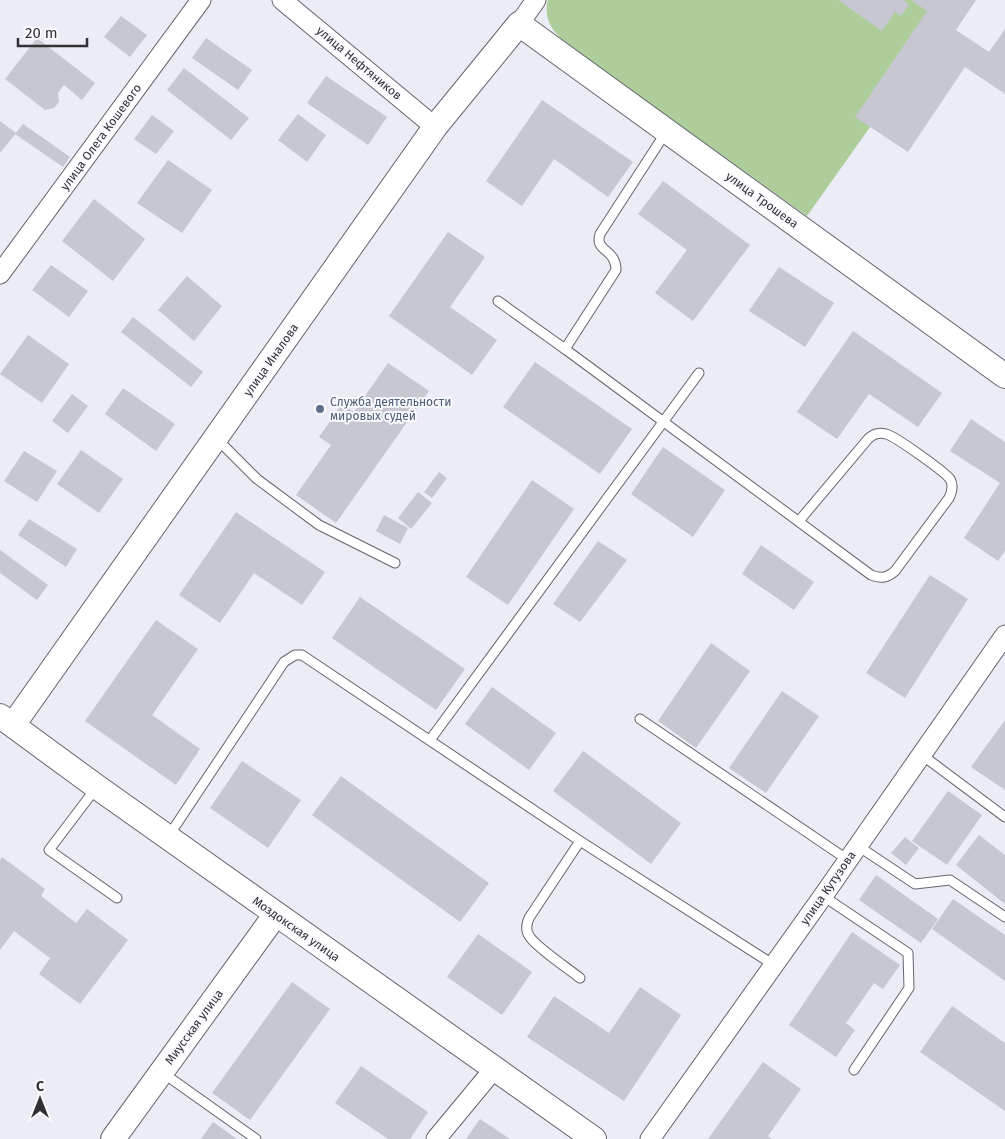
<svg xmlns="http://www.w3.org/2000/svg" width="1005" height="1139" font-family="'Fira Sans',sans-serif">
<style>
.green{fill:#adce9a}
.building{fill:#c6c7d1}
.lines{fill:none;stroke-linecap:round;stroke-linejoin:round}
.service-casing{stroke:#64656e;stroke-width:11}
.minor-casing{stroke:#64656e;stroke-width:21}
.tertiary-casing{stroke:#64656e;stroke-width:26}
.service{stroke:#fff;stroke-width:9}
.minor{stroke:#fff;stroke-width:19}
.tertiary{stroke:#fff;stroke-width:24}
.service-dot{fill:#5c6f8a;stroke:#f9fafe;stroke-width:2}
.labels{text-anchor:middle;stroke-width:4;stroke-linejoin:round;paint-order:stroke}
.street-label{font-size:12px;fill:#323236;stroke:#f9fafe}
.service-label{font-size:12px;fill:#4e5e75;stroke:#f9fafe;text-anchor:start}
</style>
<rect width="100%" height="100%" fill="#ebecf6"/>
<path class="green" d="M 548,0 L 960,0 L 807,216 L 573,49 C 557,36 542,22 548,0 Z"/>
<g class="building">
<path d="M 838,0 L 904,0 L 909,5 L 901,16 L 895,12 L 882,31 Z"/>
<path d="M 911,0 L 976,0 L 956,30 L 989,52 L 1005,29 L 1005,94 L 965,67 L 908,152 L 855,117 L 927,11 Z"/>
<path d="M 121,16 L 147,35 L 130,57 L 104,37 Z"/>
<path d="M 37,38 L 95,83 L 82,100 L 64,85 L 58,93 L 59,102 L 54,108 L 45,110 L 5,79 Z"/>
<path d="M 206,38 L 252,70 L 238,90 L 192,58 Z"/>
<path d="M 184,68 L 249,118 L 231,140 L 167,90 Z"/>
<path d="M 326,76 L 387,117 L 368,145 L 307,103 Z"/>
<path d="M 542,100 L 633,162 L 608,197 L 554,159 L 522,206 L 486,181 Z"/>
<path d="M 298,114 L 326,135 L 307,162 L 278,140 Z"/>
<path d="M 152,115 L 174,131 L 156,154 L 134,139 Z"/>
<path d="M 0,121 L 16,133 L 0,153 Z"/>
<path d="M 23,124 L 70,157 L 63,167 L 15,134 Z"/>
<path d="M 168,160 L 212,190 L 182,233 L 137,203 Z"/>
<path d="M 663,181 L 750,245 L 693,321 L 655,293 L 687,250 L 638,214 Z"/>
<path d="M 94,199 L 145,239 L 113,281 L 62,241 Z"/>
<path d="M 448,232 L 485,257 L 450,307 L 497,340 L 472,375 L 389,316 Z"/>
<path d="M 51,265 L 88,291 L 69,317 L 32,290 Z"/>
<path d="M 779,267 L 834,303 L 805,347 L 749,311 Z"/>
<path d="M 187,276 L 222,306 L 194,341 L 158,310 Z"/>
<path d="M 133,317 L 203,372 L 191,387 L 121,332 Z"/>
<path d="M 853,331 L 942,393 L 918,427 L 869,394 L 837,439 L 797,412 Z"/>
<path d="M 28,335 L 69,364 L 42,403 L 0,374 Z"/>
<path d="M 535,362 L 632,429 L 600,474 L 503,407 Z"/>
<path d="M 388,363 L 429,391 L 336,523 L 296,495 L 331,445 L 319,437 L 342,404 L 354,412 Z"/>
<path d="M 123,388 L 175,424 L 156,451 L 105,414 Z"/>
<path d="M 72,394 L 88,406 L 68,433 L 52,421 Z"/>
<path d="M 971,419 L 1005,442 L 1005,551 L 998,561 L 964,538 L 1000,483 L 950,451 Z"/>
<path d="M 663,447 L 725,490 L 693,537 L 631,494 Z"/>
<path d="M 81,450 L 123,479 L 99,513 L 57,484 Z"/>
<path d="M 24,451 L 57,471 L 37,502 L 4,481 Z"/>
<path d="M 439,472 L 447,478 L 432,498 L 424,492 Z"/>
<path d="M 532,480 L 574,509 L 508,605 L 466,577 Z"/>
<path d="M 418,492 L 432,503 L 411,529 L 398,518 Z"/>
<path d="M 236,512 L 325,572 L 302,605 L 254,573 L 220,623 L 179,595 Z"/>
<path d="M 384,515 L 408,528 L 400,544 L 376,531 Z"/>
<path d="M 29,519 L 77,549 L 66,567 L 18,535 Z"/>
<path d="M 598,541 L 627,560 L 580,622 L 553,604 Z"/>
<path d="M 761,545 L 814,582 L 794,610 L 742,574 Z"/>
<path d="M 0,550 L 48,585 L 37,600 L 0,573 Z"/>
<path d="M 930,575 L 968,599 L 905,698 L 866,673 Z"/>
<path d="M 360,597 L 465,669 L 436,710 L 332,638 Z"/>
<path d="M 156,620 L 198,649 L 152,715 L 200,749 L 176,785 L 85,721 Z"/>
<path d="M 711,643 L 750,671 L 696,748 L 658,721 Z"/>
<path d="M 492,687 L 556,733 L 529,770 L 465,724 Z"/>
<path d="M 782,691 L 819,716 L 766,793 L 729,768 Z"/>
<path d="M 1005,720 L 1005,790 L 971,767 Z"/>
<path d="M 583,751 L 681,823 L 651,864 L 553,791 Z"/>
<path d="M 242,761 L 301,800 L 268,848 L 210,808 Z"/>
<path d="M 341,776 L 489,883 L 460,922 L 312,815 Z"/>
<path d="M 948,791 L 982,815 L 947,865 L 912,841 Z"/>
<path d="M 979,835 L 1005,855 L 1005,904 L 956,865 Z"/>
<path d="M 905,837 L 919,848 L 906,865 L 891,853 Z"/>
<path d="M 2,857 L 45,889 L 41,896 L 76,923 L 87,909 L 128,940 L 80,1004 L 39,974 L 50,958 L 14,931 L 0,950 L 0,860 Z"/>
<path d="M 876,875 L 938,919 L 921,943 L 859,900 Z"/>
<path d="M 953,899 L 1005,935 L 1005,981 L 932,929 Z"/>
<path d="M 852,932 L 900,965 L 883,989 L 874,983 L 846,1023 L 855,1030 L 836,1057 L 789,1025 Z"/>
<path d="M 478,934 L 532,972 L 502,1015 L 447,977 Z"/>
<path d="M 292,982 L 330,1009 L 250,1120 L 212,1093 Z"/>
<path d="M 640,987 L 681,1015 L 624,1101 L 527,1037 L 554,996 L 609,1033 Z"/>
<path d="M 952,1006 L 1005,1043 L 1005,1111 L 920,1052 Z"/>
<path d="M 763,1062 L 801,1089 L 768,1136 L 772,1139 L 708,1139 Z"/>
<path d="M 361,1066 L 428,1112 L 410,1139 L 388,1139 L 335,1103 Z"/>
<path d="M 480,1119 L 510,1139 L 466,1139 Z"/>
<path d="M 213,1122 L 237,1139 L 201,1139 Z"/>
</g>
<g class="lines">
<defs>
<g id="service">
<path d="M 666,132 L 600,234 C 594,252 616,248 616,270 L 565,349 L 871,575 C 881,579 887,578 895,571 L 949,498 C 952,492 954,486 950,479 C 945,472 895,436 886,434 C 879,432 873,434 868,439 L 799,521"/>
<path d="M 498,301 L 565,349"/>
<path d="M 216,438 L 257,479 L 319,525 L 395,563"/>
<path d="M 640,719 L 848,860"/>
<path d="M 430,740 L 699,373"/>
<path d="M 922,755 L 1005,817"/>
<path d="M 96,788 L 49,850 L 117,898"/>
<path d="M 168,837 L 284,662 L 295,655 L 302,655 L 580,841 L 774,965"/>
<path d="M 580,841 L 529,918 C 526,925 525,931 530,937 C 537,948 569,969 580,978"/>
<path d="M 858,846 L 915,884 L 950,880 L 1005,917"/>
<path d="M 823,896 L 908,953 L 909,988 L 854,1070"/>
<path d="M 163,1073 L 256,1139"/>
</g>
<g id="minor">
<path d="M 282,0 L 435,127"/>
<path d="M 519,24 L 536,0"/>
<path d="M 0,274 L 201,0"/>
<path d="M 436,1139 L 494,1069"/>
<path d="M 650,1139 L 823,896 L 1005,635"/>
</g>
<g id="tertiary">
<path d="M 0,716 L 97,787 L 594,1139"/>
<path d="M 13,725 L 435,127 L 519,24 L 1005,376"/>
<path d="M 113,1139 L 276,914"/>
</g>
</defs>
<use href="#service" class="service-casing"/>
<use href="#minor" class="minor-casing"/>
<use href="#tertiary" class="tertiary-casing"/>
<use href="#service" class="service"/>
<use href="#minor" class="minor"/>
<use href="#tertiary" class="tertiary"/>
</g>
<circle class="service-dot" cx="320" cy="409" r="5"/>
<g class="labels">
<g class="street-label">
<text transform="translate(359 63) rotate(40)" y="4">улица Нефтяников</text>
<text transform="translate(101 137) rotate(-54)" y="4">улица Олега Кошевого</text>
<text transform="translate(762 200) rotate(36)" y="4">улица Трошева</text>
<text transform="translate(271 360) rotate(-55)" y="4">улица Иналова</text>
<text transform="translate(828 888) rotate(-55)" y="4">улица Кутузова</text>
<text transform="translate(296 929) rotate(35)" y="4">Моздокская улица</text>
<text transform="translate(194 1027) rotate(-54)" y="4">Миусская улица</text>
</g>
<g class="service-label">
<text x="330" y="406">Служба деятельности<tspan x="330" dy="14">мировых судей</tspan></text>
</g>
</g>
<g transform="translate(40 1099)" stroke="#f9fafe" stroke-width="4" paint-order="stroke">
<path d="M0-4L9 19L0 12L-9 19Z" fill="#323236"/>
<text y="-8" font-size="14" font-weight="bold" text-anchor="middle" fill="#323236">С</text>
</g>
<path d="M18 38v8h69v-8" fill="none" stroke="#323236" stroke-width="2.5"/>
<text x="25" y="38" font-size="15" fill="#323236" stroke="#f9fafe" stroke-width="4" paint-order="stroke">20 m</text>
</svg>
